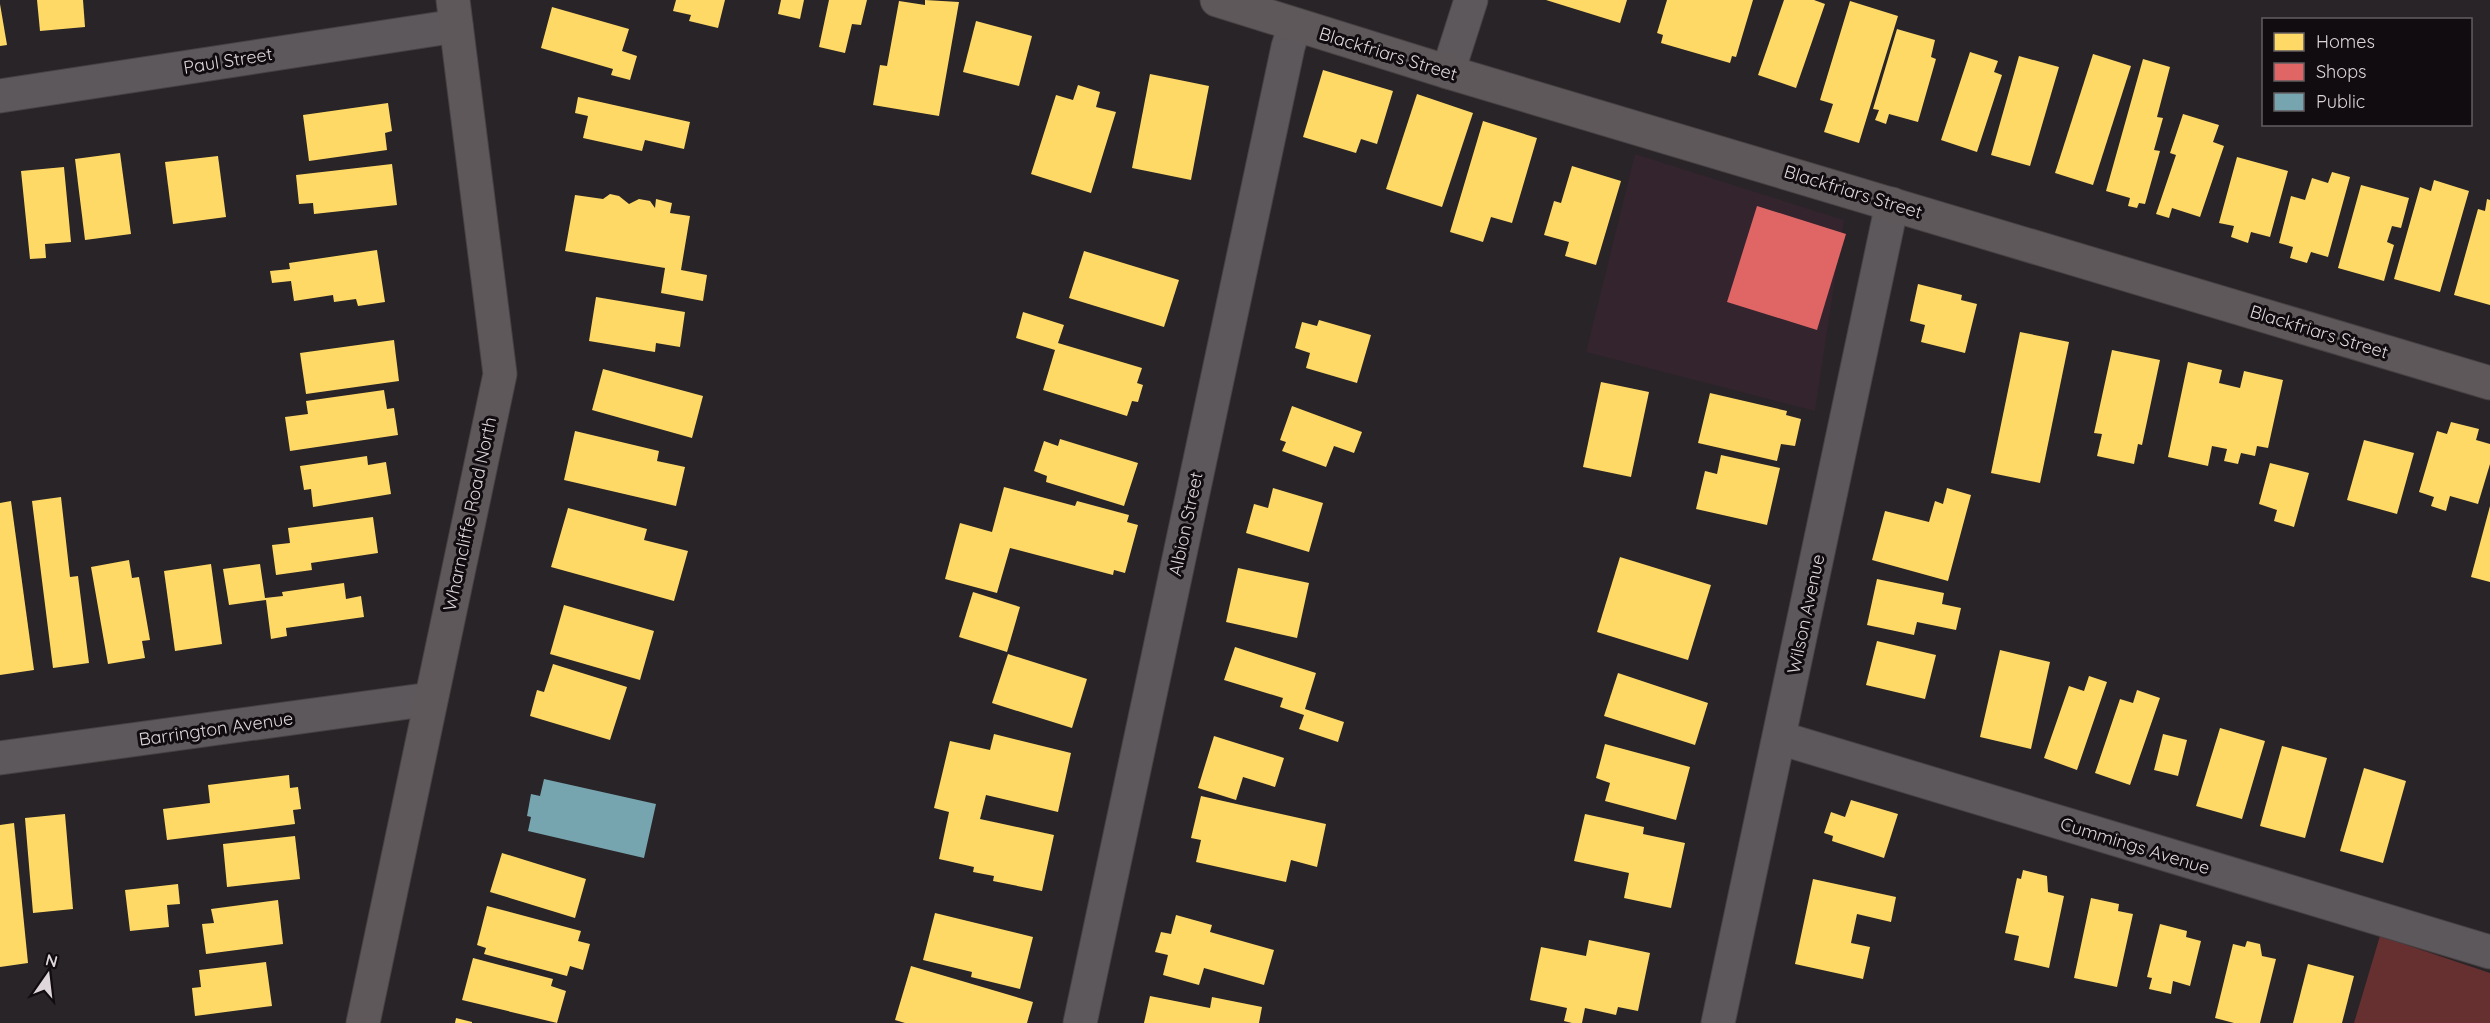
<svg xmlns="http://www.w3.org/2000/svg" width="2490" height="1023" font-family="Quicksand,sans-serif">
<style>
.built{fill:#33242e}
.green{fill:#663031}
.homes{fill:#ffd966}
.shops{fill:#e06666}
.public{fill:#76a5af}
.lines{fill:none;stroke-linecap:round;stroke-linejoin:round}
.street-casing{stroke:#474144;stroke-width:35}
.secondary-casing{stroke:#474144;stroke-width:35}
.street{stroke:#5d585b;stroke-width:33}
.secondary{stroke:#5f585b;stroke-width:33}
.labels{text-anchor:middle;stroke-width:6;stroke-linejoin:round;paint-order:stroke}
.street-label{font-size:18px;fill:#ded6db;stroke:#110c0f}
</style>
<rect width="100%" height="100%" fill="#292427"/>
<path class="built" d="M 1635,154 L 1844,220 L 1815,411 L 1586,352 Z"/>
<path class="green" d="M 2380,936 L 2490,973 L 2490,1023 L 2354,1023 Z"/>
<g class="homes">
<path d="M 37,0 L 83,0 L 85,27 L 40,31 Z"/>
<path d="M 676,0 L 725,0 L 718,28 L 689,21 L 691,15 L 673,11 Z"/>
<path d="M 781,0 L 804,0 L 800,19 L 778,14 Z"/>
<path d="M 829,0 L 867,0 L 861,25 L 852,24 L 845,53 L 819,47 Z"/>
<path d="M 925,0 L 959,2 L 939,116 L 873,105 L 880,65 L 887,66 L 899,1 L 925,5 Z"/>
<path d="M 1546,0 L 1627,0 L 1620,23 Z"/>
<path d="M 1667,0 L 1753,0 L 1736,57 L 1732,56 L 1730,63 L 1661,43 L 1663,35 L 1657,33 Z"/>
<path d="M 1784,0 L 1814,0 L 1825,4 L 1796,88 L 1758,75 Z"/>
<path d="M 1850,1 L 1898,16 L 1859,143 L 1824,132 L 1833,104 L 1820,100 Z"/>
<path d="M 0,4 L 7,45 L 0,46 Z"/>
<path d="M 552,7 L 629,29 L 622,51 L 637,56 L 630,80 L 611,75 L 613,69 L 541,48 Z"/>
<path d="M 976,21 L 1032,36 L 1019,86 L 963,72 Z"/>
<path d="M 1897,29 L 1935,40 L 1931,57 L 1936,59 L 1918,122 L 1889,114 L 1886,124 L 1875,120 L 1879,110 L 1873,109 Z"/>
<path d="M 1970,52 L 1998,61 L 1994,72 L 2002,75 L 1977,152 L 1941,140 Z"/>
<path d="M 2093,54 L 2131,66 L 2093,185 L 2055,173 Z"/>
<path d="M 2019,56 L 2059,67 L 2030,166 L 1991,155 Z"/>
<path d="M 2143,59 L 2170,67 L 2157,117 L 2163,118 L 2154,150 L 2160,151 L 2145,204 L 2139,203 L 2137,208 L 2128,206 L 2130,198 L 2106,191 Z"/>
<path d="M 1323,70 L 1393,91 L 1377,144 L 1361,139 L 1356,153 L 1303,137 Z"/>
<path d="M 1150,74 L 1209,86 L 1191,180 L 1132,168 Z"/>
<path d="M 1078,85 L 1100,92 L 1096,107 L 1116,112 L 1091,193 L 1031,174 L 1056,95 L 1073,100 Z"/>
<path d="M 1417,94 L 1473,113 L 1442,207 L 1386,189 Z"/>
<path d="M 578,97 L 690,122 L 684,149 L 645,140 L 642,151 L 583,138 L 588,116 L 575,113 Z"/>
<path d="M 388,103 L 392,131 L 385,133 L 387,150 L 309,161 L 303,115 Z"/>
<path d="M 2183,114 L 2219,125 L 2213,142 L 2224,146 L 2200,217 L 2172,208 L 2169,218 L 2156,214 L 2176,155 L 2170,153 Z"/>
<path d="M 1483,121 L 1537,138 L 1512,223 L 1491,217 L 1483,242 L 1450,232 Z"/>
<path d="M 120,153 L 131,234 L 85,240 L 75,159 Z"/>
<path d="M 218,156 L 226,217 L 173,224 L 165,162 Z"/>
<path d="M 2237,157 L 2288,171 L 2270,237 L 2251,232 L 2248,243 L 2231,237 L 2234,226 L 2219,223 Z"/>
<path d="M 392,164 L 397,205 L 314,214 L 313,203 L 299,204 L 296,175 Z"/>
<path d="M 1572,166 L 1621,181 L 1596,265 L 1565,256 L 1569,242 L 1544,235 L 1554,201 L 1561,203 Z"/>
<path d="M 64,167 L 71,242 L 45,244 L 46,258 L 30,259 L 21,171 Z"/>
<path d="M 2332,172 L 2350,177 L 2328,257 L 2311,252 L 2307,263 L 2290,258 L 2293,247 L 2279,243 L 2291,196 L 2305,200 L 2312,178 L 2328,183 Z"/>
<path d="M 2434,180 L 2469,191 L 2440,292 L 2394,279 L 2420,187 L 2431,191 Z"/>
<path d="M 2361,185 L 2409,198 L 2401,228 L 2392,226 L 2387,242 L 2394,245 L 2384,281 L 2338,268 Z"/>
<path d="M 610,194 L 619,196 L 629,204 L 639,199 L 650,201 L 655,208 L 656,199 L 672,203 L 670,213 L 690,216 L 681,270 L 707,275 L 703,301 L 661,293 L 665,268 L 565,251 L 575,195 L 603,199 Z"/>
<path d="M 2487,199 L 2490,200 L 2490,305 L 2454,295 L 2478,209 L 2485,211 Z"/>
<path d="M 377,250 L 385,302 L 358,306 L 356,299 L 334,302 L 333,295 L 294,301 L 291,281 L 272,283 L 270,271 L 290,269 L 289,263 Z"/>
<path d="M 1084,251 L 1179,280 L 1164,327 L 1069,298 Z"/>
<path d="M 1918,284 L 1962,295 L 1961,300 L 1977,304 L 1965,353 L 1921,342 L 1925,325 L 1910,321 Z"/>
<path d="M 596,297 L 685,312 L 680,347 L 656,343 L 655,352 L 589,341 Z"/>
<path d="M 1023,312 L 1064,325 L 1058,343 L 1142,368 L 1137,383 L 1143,385 L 1138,402 L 1132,401 L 1127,416 L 1043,390 L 1055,350 L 1016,338 Z"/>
<path d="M 1319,320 L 1371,335 L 1357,383 L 1306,368 L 1310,353 L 1295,348 L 1302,322 L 1317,326 Z"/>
<path d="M 2020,332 L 2069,342 L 2040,483 L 1991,473 Z"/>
<path d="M 394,340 L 399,381 L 306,394 L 300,353 Z"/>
<path d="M 2112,350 L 2160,360 L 2142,445 L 2138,444 L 2134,464 L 2097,456 L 2102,434 L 2094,433 Z"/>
<path d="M 2188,362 L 2222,370 L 2219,383 L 2240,388 L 2244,371 L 2283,380 L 2268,448 L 2257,446 L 2255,456 L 2241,453 L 2238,464 L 2224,461 L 2227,449 L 2212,446 L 2208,466 L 2168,457 Z"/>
<path d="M 603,369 L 703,396 L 692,438 L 592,410 Z"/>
<path d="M 1601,382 L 1649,392 L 1631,477 L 1583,467 Z"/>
<path d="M 384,390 L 387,409 L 394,408 L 398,435 L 290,451 L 285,417 L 308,414 L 306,401 Z"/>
<path d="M 1710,393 L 1787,411 L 1786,415 L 1801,419 L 1795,446 L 1781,444 L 1777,461 L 1698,443 Z"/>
<path d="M 1292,406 L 1362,432 L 1354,453 L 1334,446 L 1326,467 L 1282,451 L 1286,442 L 1280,440 Z"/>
<path d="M 2451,422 L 2479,429 L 2476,440 L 2490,444 L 2490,464 L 2478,504 L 2450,496 L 2446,511 L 2431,506 L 2434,497 L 2419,492 L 2437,431 L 2447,434 Z"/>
<path d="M 575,431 L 659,451 L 657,461 L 685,467 L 676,506 L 564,480 Z"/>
<path d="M 1060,439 L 1138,463 L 1124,506 L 1046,482 L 1047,476 L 1034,471 L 1044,441 L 1058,446 Z"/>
<path d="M 2364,440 L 2414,453 L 2397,514 L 2347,500 Z"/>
<path d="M 1721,455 L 1780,468 L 1767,525 L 1696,509 L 1705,471 L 1717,474 Z"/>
<path d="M 367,456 L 368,465 L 386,462 L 391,494 L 313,507 L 311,489 L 304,490 L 300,466 Z"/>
<path d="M 2270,463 L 2309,473 L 2294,527 L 2274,521 L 2277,510 L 2259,504 Z"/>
<path d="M 1004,487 L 1075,506 L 1077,501 L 1129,515 L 1127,522 L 1138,525 L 1125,573 L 1114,570 L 1113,575 L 1010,548 L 997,593 L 945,579 L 960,523 L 992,532 Z"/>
<path d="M 1273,488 L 1323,503 L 1309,552 L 1246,533 L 1254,504 L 1268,508 Z"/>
<path d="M 1947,488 L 1971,495 L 1948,581 L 1872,560 L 1885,511 L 1929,522 L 1935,501 L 1943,504 Z"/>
<path d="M 61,497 L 70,577 L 78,576 L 89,663 L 53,668 L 32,501 Z"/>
<path d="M 11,501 L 34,670 L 0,675 L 0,503 Z"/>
<path d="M 2490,506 L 2490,582 L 2471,577 Z"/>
<path d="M 568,508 L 647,529 L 644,540 L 688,551 L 674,601 L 551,567 Z"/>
<path d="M 373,517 L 378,553 L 311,563 L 312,570 L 276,575 L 272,545 L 290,543 L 288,528 Z"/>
<path d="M 1620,557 L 1711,585 L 1688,660 L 1597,632 Z"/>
<path d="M 129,560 L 132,578 L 139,577 L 150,640 L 142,641 L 145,658 L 108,664 L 91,567 Z"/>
<path d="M 211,564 L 222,644 L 175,651 L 164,571 Z"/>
<path d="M 260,564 L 265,598 L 283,596 L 282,592 L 344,583 L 346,599 L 361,596 L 364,617 L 286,628 L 287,636 L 271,639 L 266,600 L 229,605 L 223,569 Z"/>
<path d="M 1238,568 L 1309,583 L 1297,638 L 1226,622 Z"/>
<path d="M 1877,579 L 1944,593 L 1942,604 L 1961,608 L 1956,630 L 1917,622 L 1914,635 L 1867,625 Z"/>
<path d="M 973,592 L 1020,607 L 1007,652 L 959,637 Z"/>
<path d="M 564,605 L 654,631 L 640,680 L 550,654 Z"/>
<path d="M 1877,641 L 1936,655 L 1925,699 L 1866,685 Z"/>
<path d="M 1235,647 L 1316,673 L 1305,709 L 1344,722 L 1338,742 L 1299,729 L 1304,715 L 1280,707 L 1283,698 L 1224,680 Z"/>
<path d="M 2000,650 L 2050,662 L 2031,749 L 1980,737 Z"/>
<path d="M 1008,654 L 1087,679 L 1072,728 L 992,703 Z"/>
<path d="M 553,664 L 627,687 L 610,740 L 530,716 L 537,690 L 544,692 Z"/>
<path d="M 1618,673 L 1708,703 L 1695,745 L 1604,716 Z"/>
<path d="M 2089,676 L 2107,682 L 2077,770 L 2044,758 L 2069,686 L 2084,691 Z"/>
<path d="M 2137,690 L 2160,698 L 2130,785 L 2095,773 L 2120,699 L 2133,703 Z"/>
<path d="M 2220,728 L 2265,741 L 2242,819 L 2196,806 Z"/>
<path d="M 994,734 L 1071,753 L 1058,812 L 986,795 L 980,819 L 1054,835 L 1042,891 L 993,881 L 994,876 L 973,872 L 974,867 L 939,859 L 949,812 L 934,808 L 950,741 L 990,750 Z"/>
<path d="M 2163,734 L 2187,740 L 2178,776 L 2154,770 Z"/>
<path d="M 1214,736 L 1284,758 L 1275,787 L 1243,777 L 1236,800 L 1198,788 Z"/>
<path d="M 1605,744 L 1690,767 L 1676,820 L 1605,801 L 1610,783 L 1596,778 Z"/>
<path d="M 2282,746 L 2327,758 L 2305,838 L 2260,826 Z"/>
<path d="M 2364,768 L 2406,781 L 2383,863 L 2340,851 Z"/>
<path d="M 289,775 L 290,788 L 298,787 L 301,809 L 293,810 L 295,824 L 167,840 L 163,809 L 210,803 L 208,785 Z"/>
<path d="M 1201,796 L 1326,824 L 1317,867 L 1291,860 L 1286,882 L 1196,862 L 1201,840 L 1191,838 Z"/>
<path d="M 1851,800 L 1898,814 L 1884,858 L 1832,841 L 1833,836 L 1824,833 L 1831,812 L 1845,817 Z"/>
<path d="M 65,814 L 73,909 L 33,913 L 25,818 Z"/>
<path d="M 1585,814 L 1644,827 L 1643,834 L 1685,843 L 1671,908 L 1624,898 L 1629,873 L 1574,861 Z"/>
<path d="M 14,823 L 28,963 L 0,967 L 0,825 Z"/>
<path d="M 295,836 L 300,879 L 227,887 L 223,844 Z"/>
<path d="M 502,853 L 586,879 L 575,918 L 490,892 Z"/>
<path d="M 2023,870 L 2047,876 L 2048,892 L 2064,896 L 2049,968 L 2014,960 L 2019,936 L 2005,933 L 2017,878 L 2021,879 Z"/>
<path d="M 1813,879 L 1896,897 L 1891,922 L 1857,914 L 1851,943 L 1870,947 L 1863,979 L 1795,964 Z"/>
<path d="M 178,884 L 180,904 L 167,905 L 169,927 L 130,931 L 125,890 Z"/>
<path d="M 2091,898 L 2119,904 L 2118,911 L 2133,914 L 2117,987 L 2074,978 Z"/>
<path d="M 278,900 L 283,944 L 206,954 L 202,924 L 214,923 L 211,909 Z"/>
<path d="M 487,906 L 581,931 L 578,941 L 590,944 L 583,970 L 570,966 L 567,976 L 484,954 L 486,948 L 477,945 Z"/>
<path d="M 935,913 L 1033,937 L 1020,989 L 971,977 L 972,972 L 923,960 Z"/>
<path d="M 1176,915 L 1212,925 L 1210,932 L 1274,950 L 1264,985 L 1204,968 L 1199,985 L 1163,975 L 1168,955 L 1155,952 L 1161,932 L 1171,934 Z"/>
<path d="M 2160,924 L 2187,931 L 2186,937 L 2201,941 L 2190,986 L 2173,981 L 2171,994 L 2149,989 L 2152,978 L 2147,977 Z"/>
<path d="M 1589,940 L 1650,953 L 1638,1011 L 1618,1007 L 1616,1015 L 1585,1008 L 1582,1023 L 1572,1023 L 1564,1021 L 1567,1008 L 1530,1000 L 1541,947 L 1586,956 Z"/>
<path d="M 2247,941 L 2260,944 L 2262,956 L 2276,959 L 2260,1023 L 2234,1023 L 2215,1018 L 2233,944 L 2245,947 Z"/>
<path d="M 473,958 L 553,979 L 551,986 L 566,991 L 557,1023 L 462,1000 Z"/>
<path d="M 266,962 L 272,1006 L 195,1016 L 192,988 L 201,987 L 199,970 Z"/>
<path d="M 2308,964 L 2354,976 L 2342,1023 L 2293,1023 Z"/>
<path d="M 911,966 L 1033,1002 L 1027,1023 L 905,1023 L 895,1020 Z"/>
<path d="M 1150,996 L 1210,1008 L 1212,997 L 1262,1007 L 1259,1023 L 1144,1023 Z"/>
<path d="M 456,1018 L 472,1022 L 472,1023 L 455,1023 Z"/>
</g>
<path class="shops" d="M 1757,206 L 1846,234 L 1817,330 L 1727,302 Z"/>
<path class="public" d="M 544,779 L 656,804 L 644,858 L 528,831 L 531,817 L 527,816 L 531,794 L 540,796 Z"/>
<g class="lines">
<defs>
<g id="street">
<path d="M 1448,72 L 1471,0"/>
<path d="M 0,96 L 456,26"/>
<path d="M 1780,738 L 2490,952"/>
<path d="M 0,758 L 431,699"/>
<path d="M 1080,1023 L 1288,47 L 1295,25"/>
<path d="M 1718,1023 L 1892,204"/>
</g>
<g id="secondary">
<path d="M 1217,0 L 1448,72 L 2490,383"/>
<path d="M 363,1023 L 500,374 L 453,0"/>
</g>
</defs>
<use href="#street" class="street-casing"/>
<use href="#secondary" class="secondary-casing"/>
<use href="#street" class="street"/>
<use href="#secondary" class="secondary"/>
</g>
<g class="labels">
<g class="street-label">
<text transform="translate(1388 54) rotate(17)" y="6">Blackfriars Street</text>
<text transform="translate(228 61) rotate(-9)" y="6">Paul Street</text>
<text transform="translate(1853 192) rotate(17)" y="6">Blackfriars Street</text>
<text transform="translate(2319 332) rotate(17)" y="6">Blackfriars Street</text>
<text transform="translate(470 514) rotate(-78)" y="6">Wharncliffe Road North</text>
<text transform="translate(1186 524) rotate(-78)" y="6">Albion Street</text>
<text transform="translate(1806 614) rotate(-78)" y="6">Wilson Avenue</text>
<text transform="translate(216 729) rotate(-8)" y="6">Barrington Avenue</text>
<text transform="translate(2135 846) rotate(17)" y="6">Cummings Avenue</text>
</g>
</g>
<rect x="2262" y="18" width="210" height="108" fill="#110c0f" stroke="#635d61" stroke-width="1.5"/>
<rect x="2274" y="33" width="30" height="18" fill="#ffd966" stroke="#635d61" stroke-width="1.5"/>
<text x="2316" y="48" font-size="18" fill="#ded6db">Homes</text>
<rect x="2274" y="63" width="30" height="18" fill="#e06666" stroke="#635d61" stroke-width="1.5"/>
<text x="2316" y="78" font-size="18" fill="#ded6db">Shops</text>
<rect x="2274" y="93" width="30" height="18" fill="#76a5af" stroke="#635d61" stroke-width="1.5"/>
<text x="2316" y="108" font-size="18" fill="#ded6db">Public</text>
<g transform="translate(48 975) rotate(14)" stroke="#110c0f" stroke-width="4.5" paint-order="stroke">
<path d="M0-4.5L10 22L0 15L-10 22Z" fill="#ded6db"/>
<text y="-9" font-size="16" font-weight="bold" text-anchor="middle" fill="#ded6db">N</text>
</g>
</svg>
